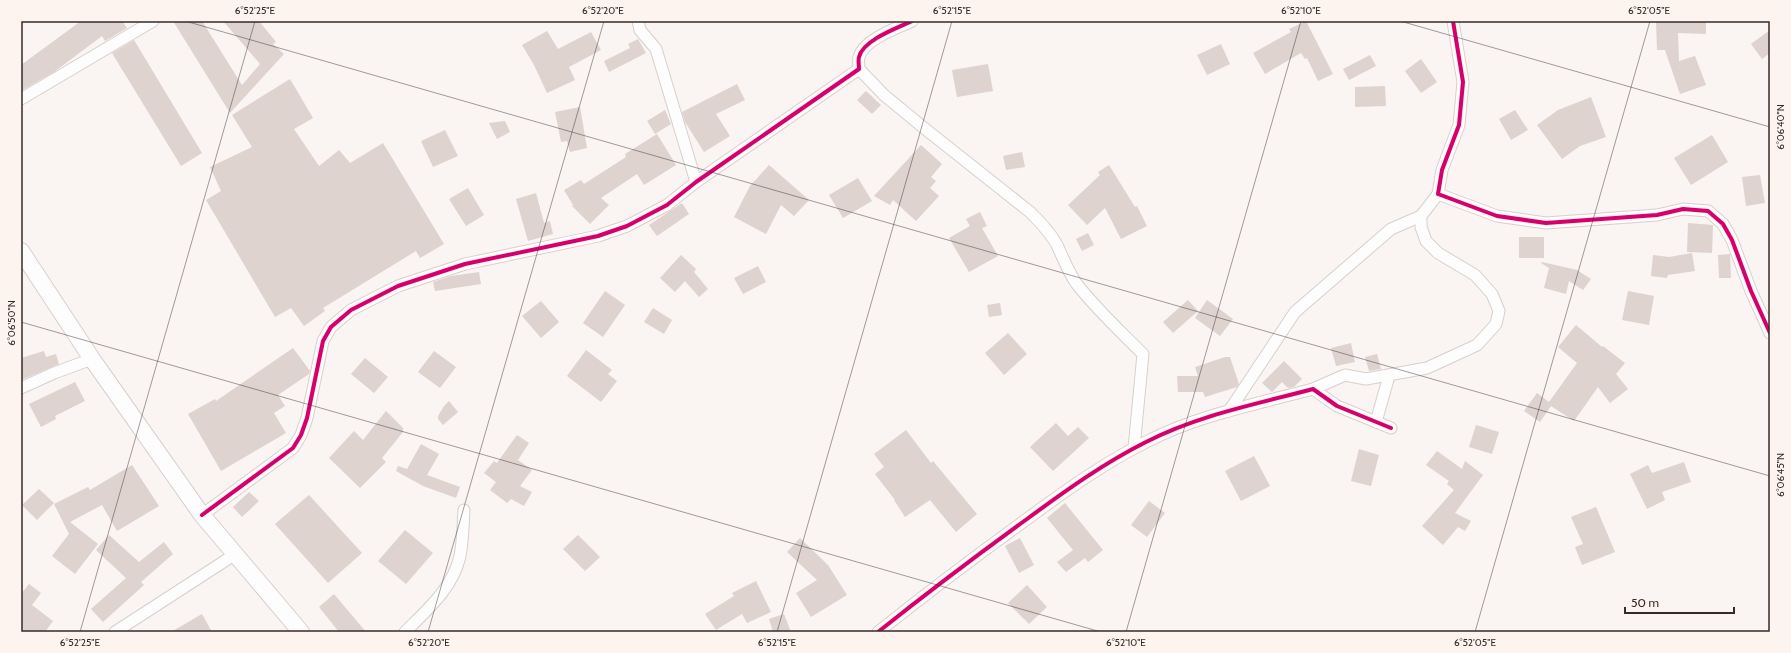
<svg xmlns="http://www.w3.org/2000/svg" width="1791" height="653" font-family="Cabin,sans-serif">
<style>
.building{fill:#ded3cf}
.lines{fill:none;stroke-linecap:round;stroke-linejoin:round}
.minor-casing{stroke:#d7d0cd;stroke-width:13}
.secondary-casing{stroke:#d7d0cd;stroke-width:18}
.minor{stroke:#fefdfd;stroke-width:11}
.secondary{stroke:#fefdfd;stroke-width:16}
.cycleway-casing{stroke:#fdf3ef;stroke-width:6}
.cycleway{stroke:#d6006c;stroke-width:4}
.ticks{fill:none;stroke:#342b28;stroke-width:1;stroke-opacity:0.45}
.neatline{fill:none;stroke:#342b28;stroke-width:1.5}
.ticks-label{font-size:10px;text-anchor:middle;fill:#342b28}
</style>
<rect width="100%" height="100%" fill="#faf4f2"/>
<g class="building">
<path d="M 81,21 L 122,21 L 127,28 L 105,41 L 102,36 L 54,72 L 21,91 L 21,65 Z"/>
<path d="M 173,21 L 202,21 L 242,85 L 260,64 L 223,21 L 259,21 L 276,42 L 273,44 L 284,54 L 230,113 Z"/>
<path d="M 1306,21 L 1333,74 L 1318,81 L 1307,58 L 1305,59 L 1301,53 L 1265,74 L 1253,53 L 1291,32 L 1289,29 Z"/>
<path d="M 1656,21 L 1706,21 L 1706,34 L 1678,33 L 1679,61 L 1695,56 L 1706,85 L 1680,94 L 1665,50 L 1657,50 Z"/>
<path d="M 1770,30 L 1770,53 L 1762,59 L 1751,44 Z"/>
<path d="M 547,31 L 558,49 L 591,32 L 601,50 L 569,67 L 575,80 L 547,93 L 534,65 L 522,45 Z"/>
<path d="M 638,39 L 646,53 L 609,72 L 604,61 L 630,48 L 628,44 Z"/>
<path d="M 134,40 L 202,153 L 181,166 L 112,53 Z"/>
<path d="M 1221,44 L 1230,64 L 1207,75 L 1197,55 Z"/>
<path d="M 1370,55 L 1376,66 L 1349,80 L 1343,69 Z"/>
<path d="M 1421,59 L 1437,82 L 1421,93 L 1405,71 Z"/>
<path d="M 988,64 L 993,91 L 957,97 L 952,70 Z"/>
<path d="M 290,79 L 313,118 L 294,129 L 319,166 L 339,150 L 350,163 L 383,143 L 444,244 L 420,258 L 416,251 L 323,308 L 325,311 L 304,326 L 291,308 L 275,317 L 206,200 L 221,191 L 210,167 L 252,147 L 232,115 Z"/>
<path d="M 737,84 L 745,100 L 716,114 L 730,136 L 704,152 L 685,122 L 682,112 Z"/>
<path d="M 1385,86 L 1386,106 L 1355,107 L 1355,87 Z"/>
<path d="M 866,91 L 881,105 L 872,114 L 857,100 Z"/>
<path d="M 1591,97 L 1606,137 L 1580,146 L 1562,159 L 1537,125 L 1558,110 Z"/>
<path d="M 580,107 L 587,148 L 570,152 L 567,141 L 561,142 L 555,112 Z"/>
<path d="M 665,110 L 671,124 L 655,134 L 647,121 Z"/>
<path d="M 1515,110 L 1528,130 L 1511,140 L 1499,119 Z"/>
<path d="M 505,121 L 510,132 L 497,139 L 489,123 Z"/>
<path d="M 445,130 L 458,156 L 433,167 L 421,141 Z"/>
<path d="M 657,134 L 676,165 L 644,185 L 637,174 L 601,198 L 609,205 L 590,224 L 572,206 L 573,205 L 564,190 L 581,180 L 584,184 L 626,157 L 625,154 Z"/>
<path d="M 1712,135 L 1728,162 L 1691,185 L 1674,158 Z"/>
<path d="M 921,145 L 942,164 L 931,177 L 936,181 L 930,188 L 939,196 L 916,221 L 893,200 L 890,205 L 874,196 Z"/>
<path d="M 1022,152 L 1025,167 L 1006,170 L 1003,156 Z"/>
<path d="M 769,165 L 809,200 L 794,216 L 781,205 L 766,234 L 734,217 L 750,186 Z"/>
<path d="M 1109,165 L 1135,207 L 1137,206 L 1147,226 L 1121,239 L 1105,208 L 1087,225 L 1068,205 L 1100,175 L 1098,172 Z"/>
<path d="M 1760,175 L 1765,203 L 1746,206 L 1742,177 Z"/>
<path d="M 858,178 L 872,201 L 843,218 L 829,195 Z"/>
<path d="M 468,188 L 484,215 L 466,226 L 449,199 Z"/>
<path d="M 536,193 L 544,223 L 550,221 L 553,234 L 528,241 L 516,199 Z"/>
<path d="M 682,203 L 689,214 L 657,236 L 649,225 Z"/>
<path d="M 980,212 L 987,226 L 982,228 L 998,256 L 969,272 L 949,238 L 970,226 L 966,219 Z"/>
<path d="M 1688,223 L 1713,225 L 1712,253 L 1687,252 Z"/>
<path d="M 1088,233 L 1094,245 L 1082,251 L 1076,239 Z"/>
<rect x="1519" y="237" width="25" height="21"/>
<path d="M 1692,253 L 1695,271 L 1668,275 L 1667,278 L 1651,276 L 1653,255 L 1669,257 Z"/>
<path d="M 1730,254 L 1731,278 L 1719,278 L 1718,255 Z"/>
<path d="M 681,255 L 696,269 L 694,272 L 708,289 L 699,297 L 685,281 L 675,292 L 660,278 Z"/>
<path d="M 1542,262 L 1577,270 L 1591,279 L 1583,290 L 1569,281 L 1566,294 L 1544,288 L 1549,268 L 1541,263 Z"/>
<path d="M 758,266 L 766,282 L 743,294 L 734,278 Z"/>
<path d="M 479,272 L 481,284 L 435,291 L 433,282 L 451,276 Z"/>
<path d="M 605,291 L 625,305 L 603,337 L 583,323 Z"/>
<path d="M 1628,291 L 1654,296 L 1649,325 L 1622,320 Z"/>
<path d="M 1188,300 L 1198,311 L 1173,333 L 1163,322 Z"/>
<path d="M 1207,300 L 1233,319 L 1220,336 L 1195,318 Z"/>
<path d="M 541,301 L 559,322 L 541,338 L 522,316 Z"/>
<path d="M 1000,303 L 1002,315 L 989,317 L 987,305 Z"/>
<path d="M 653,308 L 672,320 L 664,334 L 644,322 Z"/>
<path d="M 1576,325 L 1602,347 L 1603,346 L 1625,363 L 1616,374 L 1628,389 L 1610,403 L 1598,387 L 1574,421 L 1551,406 L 1540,422 L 1524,411 L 1537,393 L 1549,402 L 1577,363 L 1558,347 Z"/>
<path d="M 1008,333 L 1027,354 L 1004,375 L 985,353 Z"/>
<path d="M 1351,343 L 1355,362 L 1336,366 L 1331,348 Z"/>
<path d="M 293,348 L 310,371 L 309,374 L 278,395 L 285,406 L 274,413 L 286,433 L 221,471 L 188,414 L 215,399 L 216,401 Z"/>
<path d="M 586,350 L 612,370 L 608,374 L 617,381 L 601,402 L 567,376 Z"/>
<path d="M 44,351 L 46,357 L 56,354 L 59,364 L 21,380 L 21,358 Z"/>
<path d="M 434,351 L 456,367 L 440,388 L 418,372 Z"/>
<path d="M 1377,354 L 1381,369 L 1369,371 L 1365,357 Z"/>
<path d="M 1225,357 L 1230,357 L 1239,384 L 1237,387 L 1205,397 L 1203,392 L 1178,392 L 1177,376 L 1198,376 L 1195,367 Z"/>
<path d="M 365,358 L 388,377 L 374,393 L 351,374 Z"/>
<path d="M 1284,361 L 1302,379 L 1294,387 L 1288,388 L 1282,382 L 1272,392 L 1262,383 Z"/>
<path d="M 75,382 L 85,401 L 55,416 L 56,419 L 41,427 L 29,404 Z"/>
<path d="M 449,401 L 458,412 L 443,425 L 438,419 L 438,416 L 444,406 Z"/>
<path d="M 386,411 L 403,428 L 403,432 L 382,458 L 386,462 L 360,488 L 329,458 L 354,431 L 363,440 Z"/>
<path d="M 1056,423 L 1068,436 L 1078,427 L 1089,438 L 1053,471 L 1030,447 Z"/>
<path d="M 1476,425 L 1499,432 L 1492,454 L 1469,447 Z"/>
<path d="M 906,430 L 931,463 L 933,461 L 977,514 L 956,532 L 930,500 L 905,517 L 894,500 L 895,500 L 875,474 L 884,467 L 874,454 Z"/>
<path d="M 517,435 L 529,443 L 518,460 L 532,470 L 520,486 L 532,492 L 524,506 L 511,499 L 507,503 L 490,490 L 496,482 L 484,473 L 494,461 L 497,463 Z"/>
<path d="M 421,444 L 439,454 L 427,475 L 460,487 L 456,498 L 423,486 L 396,471 L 398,466 L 407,469 Z"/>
<path d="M 1359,449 L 1379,455 L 1371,486 L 1351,481 Z"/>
<path d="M 1437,451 L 1462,469 L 1465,461 L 1483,475 L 1455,513 L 1471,521 L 1465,531 L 1458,527 L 1443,545 L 1422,526 L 1454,490 L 1447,484 L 1449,481 L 1426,465 Z"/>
<path d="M 1254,456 L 1270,486 L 1241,501 L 1225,471 Z"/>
<path d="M 1684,462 L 1691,482 L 1662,492 L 1665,500 L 1647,509 L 1630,474 L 1648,465 L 1652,473 Z"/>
<path d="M 132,465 L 159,506 L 117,531 L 102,505 L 70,522 L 98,544 L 75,574 L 52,556 L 69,534 L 54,504 L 88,487 L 90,490 Z"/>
<path d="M 39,489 L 54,503 L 37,520 L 22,505 Z"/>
<path d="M 249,492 L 259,501 L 242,517 L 233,507 Z"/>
<path d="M 309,495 L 362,553 L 328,583 L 275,524 Z"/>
<path d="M 1149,501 L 1165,513 L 1147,537 L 1131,525 Z"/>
<path d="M 1065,503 L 1103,550 L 1088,562 L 1085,558 L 1066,572 L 1057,562 L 1073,550 L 1047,518 Z"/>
<path d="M 1596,507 L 1615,552 L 1582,565 L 1575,547 L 1583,544 L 1571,517 Z"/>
<path d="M 405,530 L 433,553 L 406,584 L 378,561 Z"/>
<path d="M 109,535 L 139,562 L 164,542 L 173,554 L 141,582 L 144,585 L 103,622 L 91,609 L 126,578 L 96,550 Z"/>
<path d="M 578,535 L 600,557 L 585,571 L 563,549 Z"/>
<path d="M 800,538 L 828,565 L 847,595 L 811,617 L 796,593 L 817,580 L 787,552 Z"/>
<path d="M 1020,538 L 1034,565 L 1019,573 L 1005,546 Z"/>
<path d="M 756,581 L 771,612 L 747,623 L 742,614 L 716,630 L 705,614 L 734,596 L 732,593 Z"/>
<path d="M 29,584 L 41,593 L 32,605 L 53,621 L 45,632 L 21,632 L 21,594 Z"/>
<path d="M 1027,585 L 1047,607 L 1029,624 L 1008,603 Z"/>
<path d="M 334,594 L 366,632 L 339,632 L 319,607 Z"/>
<path d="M 202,614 L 212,632 L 171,632 Z"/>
<path d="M 784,614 L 791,632 L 773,632 L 769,619 Z"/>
</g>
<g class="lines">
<defs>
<g id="minor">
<path d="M 638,21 L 640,30 L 656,49 L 696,182"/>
<path d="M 1453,21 L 1463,82 L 1459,125 L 1442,170 L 1438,194 L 1497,216 L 1546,223 L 1657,215 L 1683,209 L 1708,211 L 1723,224 L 1732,240 L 1751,291 L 1770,333"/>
<path d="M 859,69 L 884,95 L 924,128 L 1030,212 C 1040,222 1050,232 1057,245 C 1063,258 1068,271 1076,283 C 1096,309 1120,331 1143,354 L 1134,448"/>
<path d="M 21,99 L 153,21"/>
<path d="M 21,388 L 54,373 L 92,359"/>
<path d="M 1313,389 L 1345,375 L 1366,379 L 1427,368 L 1477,345 L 1496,324 L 1499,311 L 1492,294 L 1475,275 L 1438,253 L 1426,241 L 1421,227 L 1421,216 L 1438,194"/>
<path d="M 1229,411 L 1295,312 L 1391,229 L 1421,216"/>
<path d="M 1376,422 L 1389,376"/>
<path d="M 202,515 L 293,448 L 301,435 L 307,418 L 323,341 L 331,327 L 351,310 L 398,286 L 465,264 L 598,236 L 627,226 L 667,205 L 696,182 L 859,69 C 859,66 858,60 859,57 C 863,40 897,28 912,21"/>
<path d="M 115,632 L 234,555"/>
<path d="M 405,632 C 427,610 453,588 460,556 C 463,541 463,525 464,510"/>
<path d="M 878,632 C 927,593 976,556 1027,519 C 1065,491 1104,463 1146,442 C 1198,415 1257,404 1313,389 L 1337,406 L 1391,428"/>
</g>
<path id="secondary" d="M 21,251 L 92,359 L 202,515 L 301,632"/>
</defs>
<use href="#minor" class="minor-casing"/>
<use href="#secondary" class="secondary-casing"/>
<use href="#minor" class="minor"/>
<use href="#secondary" class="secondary"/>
<defs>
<g id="cycleway">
<path d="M 1453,21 L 1463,82 L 1459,125 L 1442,170 L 1438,194 L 1497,216 L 1546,223 L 1657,215 L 1683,209 L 1708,211 L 1723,224 L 1732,240 L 1751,291 L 1770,333"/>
<path d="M 202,515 L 293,448 L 301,435 L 307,418 L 323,341 L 331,327 L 351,310 L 398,286 L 465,264 L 598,236 L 627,226 L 667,205 L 696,182 L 859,69 C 859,66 858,60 859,57 C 863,40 897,28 912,21"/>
<path d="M 878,632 C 927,593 976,556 1027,519 C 1065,491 1104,463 1146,442 C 1198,415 1257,404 1313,389 L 1337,406 L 1391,428"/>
</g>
</defs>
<use href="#cycleway" class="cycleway-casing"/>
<use href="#cycleway" class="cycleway"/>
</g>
<path class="ticks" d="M 185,21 L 1770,476M 1400,21 L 1770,127M 21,322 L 1101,632M 80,632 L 255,21M 428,632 L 604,21M 777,632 L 952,21M 1126,632 L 1301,21M 1475,632 L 1650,21"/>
<rect width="1791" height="653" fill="none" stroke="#fdf3ef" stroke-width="44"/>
<path d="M1625 607v6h109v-6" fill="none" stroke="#342b28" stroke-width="2"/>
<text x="1631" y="607" font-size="12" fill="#342b28" stroke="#fdf3ef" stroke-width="3" paint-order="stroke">50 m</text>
<rect x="22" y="22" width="1747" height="609" class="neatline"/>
<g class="ticks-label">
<text x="255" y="14">6°52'25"E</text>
<text x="603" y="14">6°52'20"E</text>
<text x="952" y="14">6°52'15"E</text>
<text x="1301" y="14">6°52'10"E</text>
<text x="1649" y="14">6°52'05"E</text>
<text transform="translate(1780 127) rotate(-90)" y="4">6°06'40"N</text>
<text transform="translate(11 323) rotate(-90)" y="4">6°06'50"N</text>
<text transform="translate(1780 475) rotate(-90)" y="4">6°06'45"N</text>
<text x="80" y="646">6°52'25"E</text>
<text x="429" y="646">6°52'20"E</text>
<text x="777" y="646">6°52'15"E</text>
<text x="1126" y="646">6°52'10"E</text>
<text x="1475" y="646">6°52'05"E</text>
</g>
</svg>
